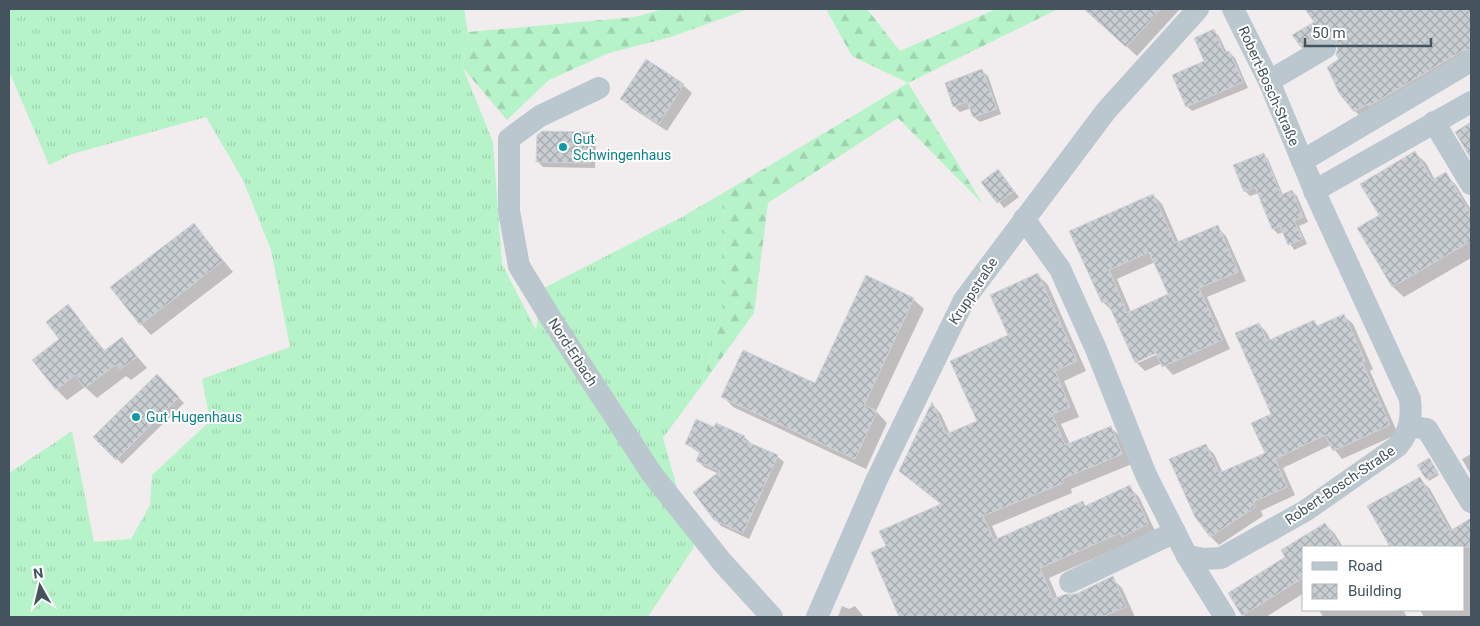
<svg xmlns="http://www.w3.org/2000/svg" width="1480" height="626" font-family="Roboto,sans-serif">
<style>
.grass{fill:url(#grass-tufts)}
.forest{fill:url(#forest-firs)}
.shadow{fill:#0003;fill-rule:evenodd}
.building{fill:url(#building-cross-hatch);stroke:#d1d4da;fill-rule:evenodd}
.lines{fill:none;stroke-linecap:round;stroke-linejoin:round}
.minor{stroke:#bac7ce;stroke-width:22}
.culture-dot{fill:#0f9aa8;stroke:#fff;stroke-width:2}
.labels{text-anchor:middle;stroke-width:4;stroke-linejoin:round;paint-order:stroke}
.street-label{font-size:14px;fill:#44535d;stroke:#fff}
.culture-label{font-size:14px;fill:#0d838f;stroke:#fff;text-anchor:start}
</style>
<defs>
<pattern id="grass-tufts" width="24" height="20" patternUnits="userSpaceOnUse" patternTransform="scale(1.25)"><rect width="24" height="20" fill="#b7f3c9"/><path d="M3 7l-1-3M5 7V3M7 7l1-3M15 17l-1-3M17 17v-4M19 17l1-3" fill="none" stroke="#9fd2af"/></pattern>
<pattern id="forest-firs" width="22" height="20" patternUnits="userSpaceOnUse" patternTransform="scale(1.25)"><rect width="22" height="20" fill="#b7f3c9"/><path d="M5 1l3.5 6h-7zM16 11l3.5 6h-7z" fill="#9fd2af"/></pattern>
<pattern id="building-cross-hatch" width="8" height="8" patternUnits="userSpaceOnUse" patternTransform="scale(1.25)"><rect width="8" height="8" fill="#c9ced3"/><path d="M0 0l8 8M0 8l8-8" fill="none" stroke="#a5aaae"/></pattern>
</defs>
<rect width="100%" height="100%" fill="#f1edee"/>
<path class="grass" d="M 9,9 L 464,9 L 468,32 L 463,68 L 493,142 L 502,264 L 536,330 L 542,289 L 680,218 L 725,192 L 724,309 L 702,385 L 663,438 L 694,547 L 648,617 L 9,617 L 9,473 L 72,431 L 94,542 L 131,539 L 150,505 L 152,475 L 210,421 L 202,379 L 290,347 L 271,250 L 243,180 L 206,117 L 72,154 L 49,165 L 9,71 Z"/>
<g class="forest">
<path d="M 663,9 L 748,9 L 671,37 L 609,53 L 549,80 L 507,120 L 463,68 L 468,32 L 635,17 Z"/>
<path d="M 826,9 L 867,9 L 900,51 L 996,9 L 1058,9 L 908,83 L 983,204 L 898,118 L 768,203 L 754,313 L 702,385 L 724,309 L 725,192 L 908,83 L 852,56 Z"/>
</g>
<g class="shadow">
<path d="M 1086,9 L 1180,9 L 1137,56 Z"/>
<path d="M 1311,9 L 1471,9 L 1471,63 L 1366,122 L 1355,111 L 1339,46 L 1334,43 L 1311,57 L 1300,46 L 1315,22 L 1308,11 Z"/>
<path d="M 1214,31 L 1219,36 L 1227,53 L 1229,52 L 1235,58 L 1248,88 L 1192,111 L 1187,106 L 1206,62 Z"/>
<path d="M 646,61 L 683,85 L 692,93 L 667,131 L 630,107 L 622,98 Z"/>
<path d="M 982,71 L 988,76 L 1001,114 L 980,122 L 974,117 L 971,108 L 960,112 L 954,106 Z"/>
<path d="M 590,133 L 596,138 L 595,168 L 543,167 L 537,161 Z"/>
<path d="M 1415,153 L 1426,163 L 1435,180 L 1445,174 L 1456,185 L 1471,210 L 1471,258 L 1404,297 L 1393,287 L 1359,228 L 1380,215 Z"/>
<path d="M 1263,154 L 1268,159 L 1283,195 L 1292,191 L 1297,196 L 1308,222 L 1299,226 L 1307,244 L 1294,250 L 1284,232 L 1278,234 L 1273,229 L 1259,193 L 1250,196 L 1245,191 Z"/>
<path d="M 998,171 L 1019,197 L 1004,208 L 983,182 Z"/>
<path d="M 1153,195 L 1162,204 L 1179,243 L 1217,227 L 1226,236 L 1246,281 L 1207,297 L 1230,349 L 1173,375 L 1162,363 L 1145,371 L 1136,362 L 1112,311 L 1103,302 L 1071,231 ZM 1155,262 L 1169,295 L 1131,312 L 1117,279 ZM 1161,349 L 1162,352 L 1138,363 L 1138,360 Z"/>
<path d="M 194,225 L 233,272 L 151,335 L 141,324 Z"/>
<path d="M 1038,275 L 1048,285 L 1086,371 L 1064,381 L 1079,417 L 1061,424 L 1070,444 L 1110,427 L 1121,437 L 1132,464 L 1071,489 L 1072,493 L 992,526 L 998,539 L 1082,503 L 1087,507 L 1129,487 L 1139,497 L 1157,535 L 1129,543 L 1049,578 L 1058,599 L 1076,595 L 1112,578 L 1122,588 L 1135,617 L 901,617 L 872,553 L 888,546 L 942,505 L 901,471 L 932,404 L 941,414 L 950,434 L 979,422 L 1009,336 Z"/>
<path d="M 913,299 L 924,309 L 876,411 L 887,423 L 866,469 L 733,407 L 723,396 L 816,385 Z"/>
<path d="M 68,306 L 106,352 L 122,339 L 147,368 L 131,380 L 126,376 L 97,398 L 85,387 L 67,400 L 57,390 L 61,339 Z"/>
<path d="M 1344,316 L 1353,324 L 1373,369 L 1370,371 L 1398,434 L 1342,459 L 1331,445 L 1283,468 L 1295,495 L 1261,511 L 1263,516 L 1219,545 L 1210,536 L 1205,445 L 1214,454 L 1223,473 L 1267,454 L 1272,414 L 1259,324 L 1267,333 L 1271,341 L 1314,322 L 1319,327 Z"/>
<path d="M 157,376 L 184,403 L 122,464 L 95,437 Z"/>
<path d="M 715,429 L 744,437 L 751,443 L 777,456 L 784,462 L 749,539 L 721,526 L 715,519 L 719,474 L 704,467 L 698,461 L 701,454 L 686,444 Z"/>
<path d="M 1471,454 L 1471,475 L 1462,459 Z"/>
<path d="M 1431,462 L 1439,475 L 1429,481 L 1419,466 Z"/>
<path d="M 1419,478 L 1430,489 L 1453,531 L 1471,520 L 1471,617 L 1424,617 L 1420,610 L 1464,610 L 1464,547 L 1391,546 Z"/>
<path d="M 1325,524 L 1335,534 L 1343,547 L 1304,547 L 1304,593 L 1266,617 L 1245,617 L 1230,594 L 1287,557 Z"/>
<path d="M 842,606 L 849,609 L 855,606 L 864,617 L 838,617 Z"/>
<path d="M 1319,610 L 1403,610 L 1407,617 L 1323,617 Z"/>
</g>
<g class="building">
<path d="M 1084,9 L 1161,9 L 1126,47 Z"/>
<path d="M 1305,9 L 1471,9 L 1471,49 L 1462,51 L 1369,106 L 1367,104 L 1354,112 L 1339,93 L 1327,67 L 1339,59 L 1336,55 L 1338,47 L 1336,41 L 1322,32 L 1300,46 L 1292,35 L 1314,22 Z"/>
<path d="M 1214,29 L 1224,53 L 1229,51 L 1243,82 L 1186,107 L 1172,75 L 1204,61 L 1194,38 Z"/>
<path d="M 646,59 L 684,84 L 659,124 L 620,99 Z"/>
<path d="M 982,69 L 997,109 L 973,117 L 967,102 L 953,107 L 945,83 Z"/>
<path d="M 1471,122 L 1471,159 L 1455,132 Z"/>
<path d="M 542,131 L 591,132 L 590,163 L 536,162 L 537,135 Z"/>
<path d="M 1415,151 L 1432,180 L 1446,172 L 1471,215 L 1471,241 L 1392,287 L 1357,228 L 1379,215 L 1360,184 Z"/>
<path d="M 1264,153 L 1281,195 L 1292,190 L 1303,217 L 1294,221 L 1303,239 L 1288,245 L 1280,226 L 1272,229 L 1255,187 L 1244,192 L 1233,165 Z"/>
<path d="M 998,169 L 1014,191 L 997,203 L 981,182 Z"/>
<path d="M 1153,194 L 1175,243 L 1218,225 L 1238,272 L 1199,288 L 1222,340 L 1162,367 L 1156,353 L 1135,363 L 1107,301 L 1102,303 L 1069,231 ZM 1149,252 L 1168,294 L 1127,313 L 1109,270 Z"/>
<path d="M 194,223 L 223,261 L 140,325 L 110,287 Z"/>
<path d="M 1038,273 L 1077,361 L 1055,371 L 1070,407 L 1052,414 L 1065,445 L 1111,426 L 1122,454 L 1062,479 L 1063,483 L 983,516 L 994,540 L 1083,501 L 1085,506 L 1130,485 L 1148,524 L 1122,537 L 1120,533 L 1040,568 L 1053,599 L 1066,594 L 1076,594 L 1113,576 L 1126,607 L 1101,617 L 899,617 L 871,552 L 886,546 L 879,531 L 941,504 L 899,471 L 932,402 L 946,434 L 977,421 L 950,361 L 1008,335 L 990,295 Z"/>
<path d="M 866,275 L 914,298 L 864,405 L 877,411 L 855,459 L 721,397 L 743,350 L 815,383 Z"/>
<path d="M 68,304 L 104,351 L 122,337 L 137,357 L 119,370 L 115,365 L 85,388 L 75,375 L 56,390 L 32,360 L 59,339 L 46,322 Z"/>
<path d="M 1344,314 L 1365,361 L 1362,362 L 1390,425 L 1333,451 L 1325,435 L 1275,459 L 1287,487 L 1253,502 L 1255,507 L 1210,537 L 1195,517 L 1169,459 L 1206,444 L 1219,473 L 1265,453 L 1251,423 L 1271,414 L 1235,333 L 1259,323 L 1267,341 L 1314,320 L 1317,326 Z"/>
<path d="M 157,374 L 179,397 L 116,460 L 93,437 Z"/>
<path d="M 696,419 L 714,427 L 716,423 L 745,436 L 743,440 L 778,455 L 743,533 L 714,520 L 693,492 L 720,471 L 696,461 L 700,451 L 685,444 Z"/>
<path d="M 1429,458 L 1438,472 L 1426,479 L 1417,465 Z"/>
<path d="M 1420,477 L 1450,531 L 1471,518 L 1471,547 L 1390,547 L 1367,506 Z"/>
<path d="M 1325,523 L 1340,547 L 1304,547 L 1304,577 L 1242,616 L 1228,593 L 1285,557 L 1281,550 Z"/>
</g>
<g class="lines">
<g class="minor">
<path d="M 1269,81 L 1325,48"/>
<path d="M 599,88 L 540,116 L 509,139 L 509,211 L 519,266 L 550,317 L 652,474 L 722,562 L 772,617"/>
<path d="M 1434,122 L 1471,184"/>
<path d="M 1302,161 L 1469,62"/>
<path d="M 1314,191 L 1471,102"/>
<path d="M 1024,219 L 1060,269 L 1096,349 L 1146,475 L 1187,556 L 1205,559 L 1221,558 L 1305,511 L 1398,446 C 1410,431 1412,418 1410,399 L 1318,199 L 1269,81 L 1233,9"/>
<path d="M 1409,426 L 1427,429 L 1471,502"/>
<path d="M 1187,556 L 1225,617"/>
<path d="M 1070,582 L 1175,532"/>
<path d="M 817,617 L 877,479 L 964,300 L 1106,111 L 1198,9"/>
</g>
</g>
<g class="culture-dot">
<circle cx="563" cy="147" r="5"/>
<circle cx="136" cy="417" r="5"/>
</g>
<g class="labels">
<g class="street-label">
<text transform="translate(1269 86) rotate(66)" y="5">Robert-Bosch-Straße</text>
<text transform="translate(973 291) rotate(-57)" y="5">Kruppstraße</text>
<text transform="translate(573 352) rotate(57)" y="5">Nord-Erbach</text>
<text transform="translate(1340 485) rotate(-34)" y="5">Robert-Bosch-Straße</text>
</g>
<g class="culture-label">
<text x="573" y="144">Gut<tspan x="573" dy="16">Schwingenhaus</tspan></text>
<text x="146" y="422">Gut Hugenhaus</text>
</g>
</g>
<rect width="1480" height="626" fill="none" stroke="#44535d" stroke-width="20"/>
<rect x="1302" y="546" width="162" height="65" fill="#ffffff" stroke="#b4babe"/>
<rect x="1312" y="562" width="25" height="8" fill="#bac7ce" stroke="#b4babe"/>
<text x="1348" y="571" font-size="15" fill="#44535d">Road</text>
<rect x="1312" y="584" width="25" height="15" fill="url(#building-cross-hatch)" stroke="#b4babe"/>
<text x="1348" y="596" font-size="15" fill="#44535d">Building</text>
<g transform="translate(40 586) rotate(352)" stroke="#ffffff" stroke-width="4" paint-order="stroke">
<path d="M0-4L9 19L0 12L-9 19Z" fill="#44535d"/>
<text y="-8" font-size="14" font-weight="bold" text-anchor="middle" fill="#44535d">N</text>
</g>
<path d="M1305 38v8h126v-8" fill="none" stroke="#44535d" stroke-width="2.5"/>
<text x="1312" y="38" font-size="15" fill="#44535d" stroke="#ffffff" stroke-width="4" paint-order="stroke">50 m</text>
</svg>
